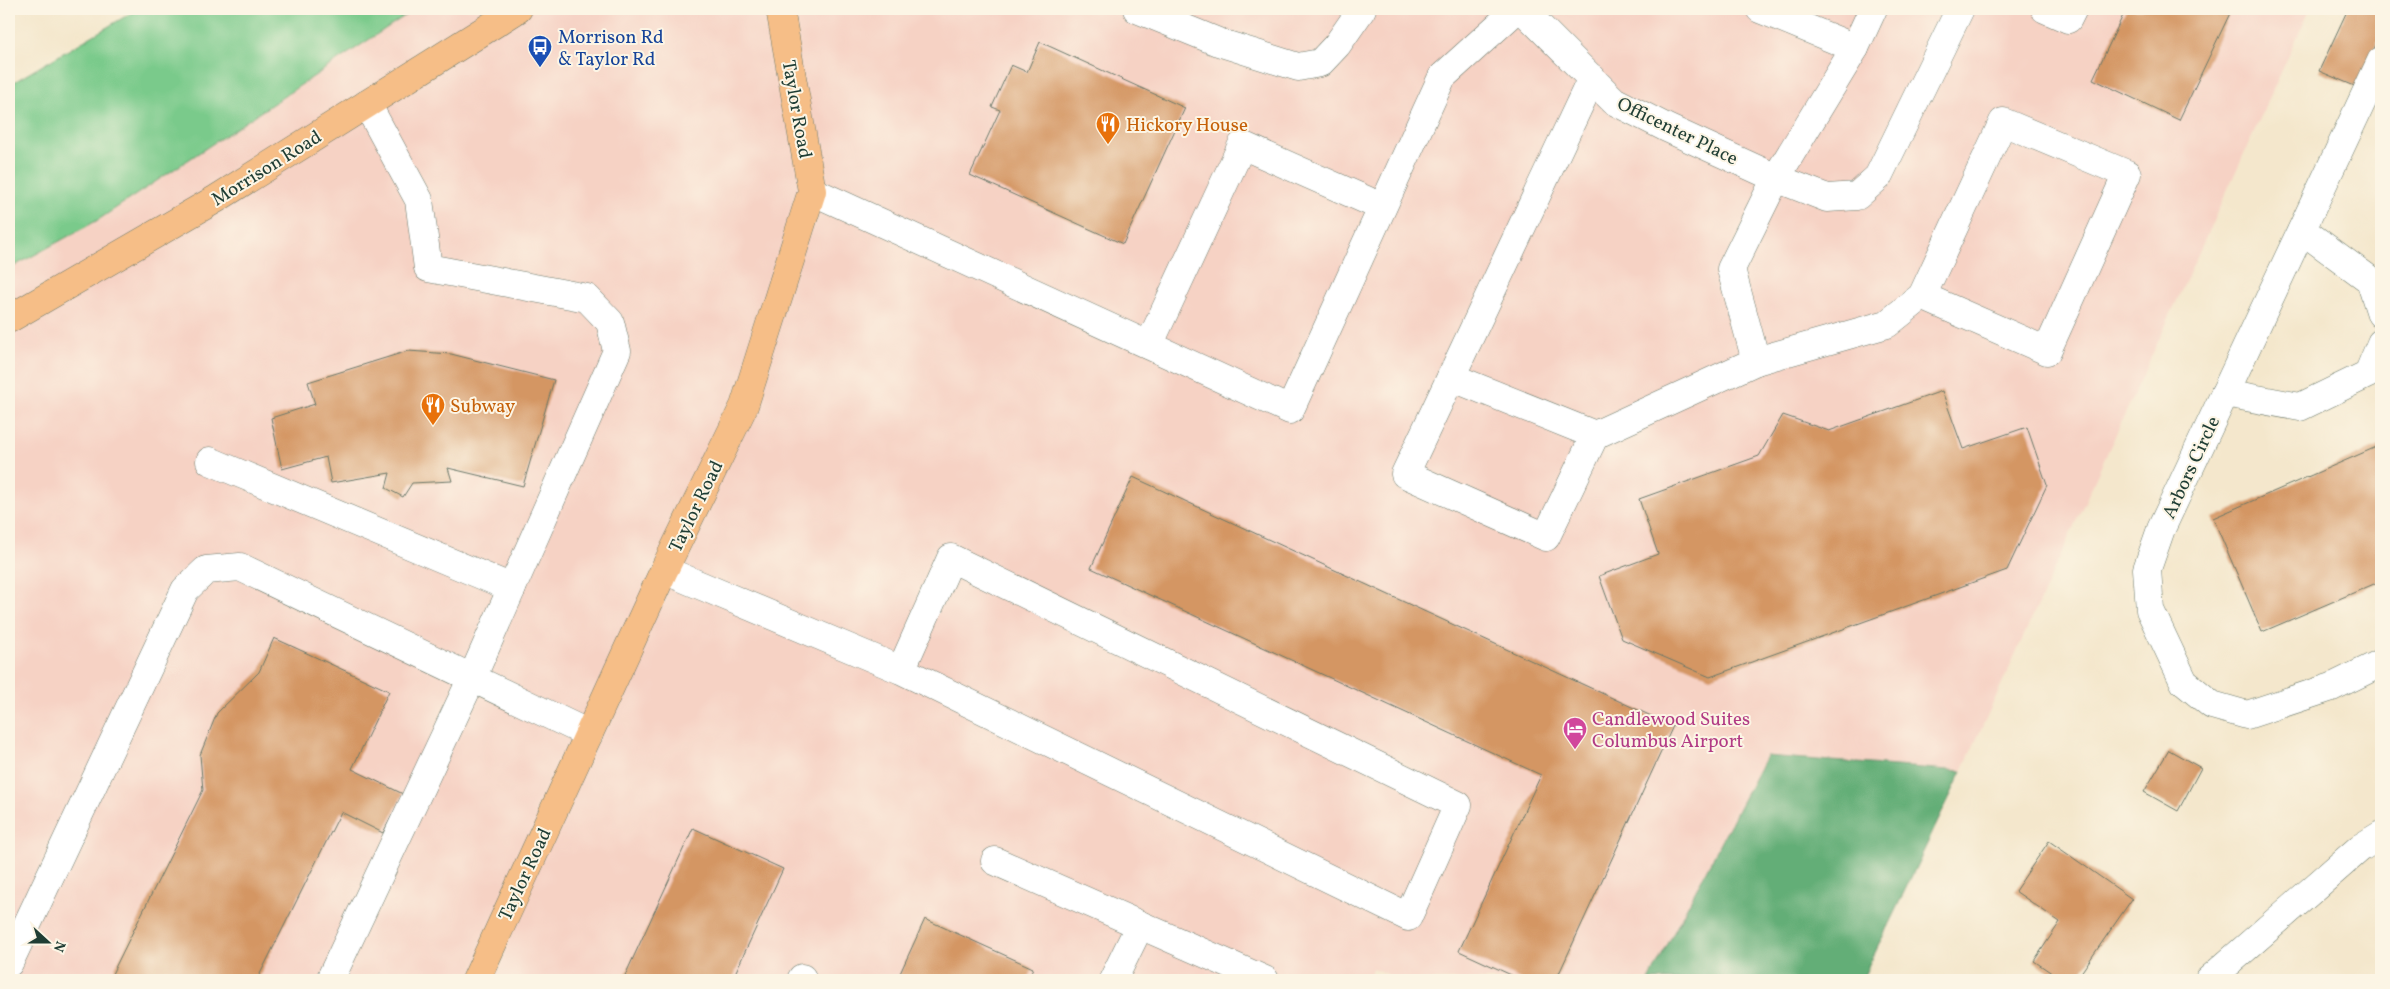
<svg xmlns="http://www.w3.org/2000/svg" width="2390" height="989" font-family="Vollkorn,serif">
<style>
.built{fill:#f6d2c4}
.green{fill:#7aca8b;stroke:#4c8460}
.forest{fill:#63ae77;stroke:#417656}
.building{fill:#d49664}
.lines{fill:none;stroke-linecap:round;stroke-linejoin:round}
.minor-casing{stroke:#6a7869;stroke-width:29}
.major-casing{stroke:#6a7869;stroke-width:29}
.minor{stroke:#fff;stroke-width:28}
.major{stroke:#f6be87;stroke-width:28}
.labels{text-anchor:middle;stroke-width:4;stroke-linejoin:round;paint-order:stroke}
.transit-label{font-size:19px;fill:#164399;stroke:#fcf5e5;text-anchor:start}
.street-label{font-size:19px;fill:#1f3d34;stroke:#fcf5e5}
.food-label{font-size:19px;fill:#c56008;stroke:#fcf5e5;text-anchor:start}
.hotel-label{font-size:19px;fill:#b23c85;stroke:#fcf5e5;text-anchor:start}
</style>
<rect width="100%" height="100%" fill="#fcf5e5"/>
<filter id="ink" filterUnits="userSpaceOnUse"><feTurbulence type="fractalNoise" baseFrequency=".02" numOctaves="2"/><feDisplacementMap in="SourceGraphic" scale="10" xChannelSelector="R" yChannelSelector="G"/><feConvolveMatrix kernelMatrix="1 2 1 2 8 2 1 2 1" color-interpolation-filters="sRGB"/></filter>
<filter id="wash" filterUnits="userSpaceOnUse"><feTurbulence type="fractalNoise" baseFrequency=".0096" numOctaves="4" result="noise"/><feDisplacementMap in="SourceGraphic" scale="20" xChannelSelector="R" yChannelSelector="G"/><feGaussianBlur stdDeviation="1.12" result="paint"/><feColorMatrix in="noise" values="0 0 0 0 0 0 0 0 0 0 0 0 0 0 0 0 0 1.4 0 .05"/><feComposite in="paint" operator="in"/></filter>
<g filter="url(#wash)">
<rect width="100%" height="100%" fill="#f4e7cc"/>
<path class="built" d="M 415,9 L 2310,9 L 1962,771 L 1766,756 L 1649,980 L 1400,980 L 1373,968 L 1367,980 L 9,980 L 9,269 L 98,220 Z"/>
<path class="green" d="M 138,9 L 415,9 L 98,220 L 9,269 L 9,85 Z"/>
<path class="forest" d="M 1766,756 L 1962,771 L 1862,980 L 1649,980 Z"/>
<g id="blocks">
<g class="building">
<path d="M 2126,9 L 2232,9 L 2179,120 L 2093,79 Z"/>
<path d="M 2348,9 L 2381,9 L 2381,34 L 2357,87 L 2319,71 Z"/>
<path d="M 1040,42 L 1185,108 L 1123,244 L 970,175 L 1000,110 L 992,107 L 1011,65 L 1027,72 Z"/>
<path d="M 408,351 L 451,354 L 554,380 L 523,486 L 448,468 L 452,481 L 412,483 L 403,497 L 386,488 L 390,473 L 331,483 L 326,457 L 282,469 L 271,418 L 315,404 L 308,382 Z"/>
<path d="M 1942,391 L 1963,449 L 2027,427 L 2047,485 L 2007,570 L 1710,677 L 1622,639 L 1599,576 L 1658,554 L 1639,499 L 1759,456 L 1783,415 L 1829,431 Z"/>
<path d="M 2381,445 L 2381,581 L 2262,632 L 2213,518 Z"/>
<path d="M 1133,477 L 1673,726 L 1556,980 L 1522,980 L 1459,951 L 1541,775 L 1091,568 Z"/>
<path d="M 274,638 L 389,691 L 352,769 L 403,794 L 383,833 L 341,812 L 257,980 L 109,980 L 203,790 L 200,755 L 217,713 L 259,672 Z"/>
<path d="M 2169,750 L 2201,768 L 2178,811 L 2144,792 Z"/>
<path d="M 693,828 L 783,869 L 732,980 L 623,980 Z"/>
<path d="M 2049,841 L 2132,899 L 2076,980 L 2062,980 L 2034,961 L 2060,922 L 2015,891 Z"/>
<path d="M 925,919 L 1033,968 L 1027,980 L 897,980 Z"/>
</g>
</g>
</g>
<g filter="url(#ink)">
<use href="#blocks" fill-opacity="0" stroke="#6a7869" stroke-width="1"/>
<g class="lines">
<defs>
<g id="minor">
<path d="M 1137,9 L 1218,42 L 1298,67 L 1320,63 L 1337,45 L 1362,9"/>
<path d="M 1522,9 L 1614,101 L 1667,128 L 1776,178 L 1827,198 L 1857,196 L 1878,177 L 1960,9"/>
<path d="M 1760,9 L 1855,48"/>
<path d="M 2045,9 L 2068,19 L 2073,9"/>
<path d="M 2381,61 L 2161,529 L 2147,569 L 2150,610 L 2184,682 L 2212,705 L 2247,715 L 2332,687 L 2381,663"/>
<path d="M 1592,78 L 1451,377 L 1595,435 L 1756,361 L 1731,269 L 1776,178 L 1855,48 L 1873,9"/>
<path d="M 812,191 L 1290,410 L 1442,77 L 1517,9"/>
<path d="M 2302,230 L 2370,280 L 2381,314"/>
<path d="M 1149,345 L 1242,145 L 1382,207"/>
<path d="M 1756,361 L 1887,324 L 1922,296 L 2047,351 L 2127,174 L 2003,122 L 1922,296"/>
<path d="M 1451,377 L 1405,474 L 1546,537 L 1595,435"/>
<path d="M 2225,393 L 2300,407 L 2368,374 L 2381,343"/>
<path d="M 210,461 L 512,588"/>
<path d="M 664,570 L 901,670 L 1408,917 L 1458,805 L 951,558 L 901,670"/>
<path d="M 995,861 L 1265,980"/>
<path d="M 9,963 L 185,590 L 206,570 L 240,567 L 589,734"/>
<path d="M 330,980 L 472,678 L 617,351 L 610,322 L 587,298 L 428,268 L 419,200 L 367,104"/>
<path d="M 801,980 L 802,978"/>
<path d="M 1113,980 L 1140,925"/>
<path d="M 2209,980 L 2360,848 L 2381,835"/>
</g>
<g id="major">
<path d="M 9,319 L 216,199 L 518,9"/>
<path d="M 476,980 L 664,570 L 744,406 L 812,191 L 780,9"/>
</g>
</defs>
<use href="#minor" class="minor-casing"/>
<use href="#major" class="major-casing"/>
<use href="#minor" class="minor"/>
<use href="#major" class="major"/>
</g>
</g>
<defs>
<symbol id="bus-pin" viewBox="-11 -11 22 30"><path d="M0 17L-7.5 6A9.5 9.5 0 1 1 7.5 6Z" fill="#1a4fb4" stroke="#fcf5e5"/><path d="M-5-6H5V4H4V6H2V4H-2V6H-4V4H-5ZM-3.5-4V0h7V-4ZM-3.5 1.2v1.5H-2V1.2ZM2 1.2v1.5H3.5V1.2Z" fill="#fff"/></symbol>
<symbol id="restaurant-pin" viewBox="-11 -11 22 30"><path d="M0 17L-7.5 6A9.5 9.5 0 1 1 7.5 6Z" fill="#e8710a" stroke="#fcf5e5"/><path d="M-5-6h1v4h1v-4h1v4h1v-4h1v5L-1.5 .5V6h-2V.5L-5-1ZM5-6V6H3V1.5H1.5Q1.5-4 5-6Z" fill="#fff"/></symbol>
<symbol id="hotel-pin" viewBox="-11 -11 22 30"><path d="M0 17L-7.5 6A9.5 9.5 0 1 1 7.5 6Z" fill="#d1479c" stroke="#fcf5e5"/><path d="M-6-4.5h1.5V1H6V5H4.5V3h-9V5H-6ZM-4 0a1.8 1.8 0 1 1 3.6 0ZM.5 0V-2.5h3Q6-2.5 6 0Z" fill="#fff"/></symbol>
</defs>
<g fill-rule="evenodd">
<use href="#bus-pin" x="526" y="33" width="28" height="38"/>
<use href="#restaurant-pin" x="1094" y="110" width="28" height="38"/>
<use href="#restaurant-pin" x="419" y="391" width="28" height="38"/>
<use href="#hotel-pin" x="1561" y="715" width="28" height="38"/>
</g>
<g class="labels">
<g class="transit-label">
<text x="558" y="43">Morrison Rd<tspan x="558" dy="22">&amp; Taylor Rd</tspan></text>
</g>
<g class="street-label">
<text transform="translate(798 109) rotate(80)" y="7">Taylor Road</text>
<text transform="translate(1678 130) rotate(26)" y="7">Officenter Place</text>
<text transform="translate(266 167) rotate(-32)" y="7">Morrison Road</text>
<text transform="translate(2190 467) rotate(-65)" y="7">Arbors Circle</text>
<text transform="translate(695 506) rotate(-64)" y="7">Taylor Road</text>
<text transform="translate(524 874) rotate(-65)" y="7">Taylor Road</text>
</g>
<g class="food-label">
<text x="1126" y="131">Hickory House</text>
<text x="450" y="412">Subway</text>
</g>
<g class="hotel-label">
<text x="1592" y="725">Candlewood Suites<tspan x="1592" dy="22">Columbus Airport</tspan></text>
</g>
</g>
<rect width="2390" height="989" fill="none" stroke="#fcf5e5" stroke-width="30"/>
<g transform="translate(48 942) rotate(111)" stroke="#fcf5e5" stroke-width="4" paint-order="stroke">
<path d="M0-4L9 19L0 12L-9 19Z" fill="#1f3d34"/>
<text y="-8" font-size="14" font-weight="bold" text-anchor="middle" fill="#1f3d34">N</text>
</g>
</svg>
